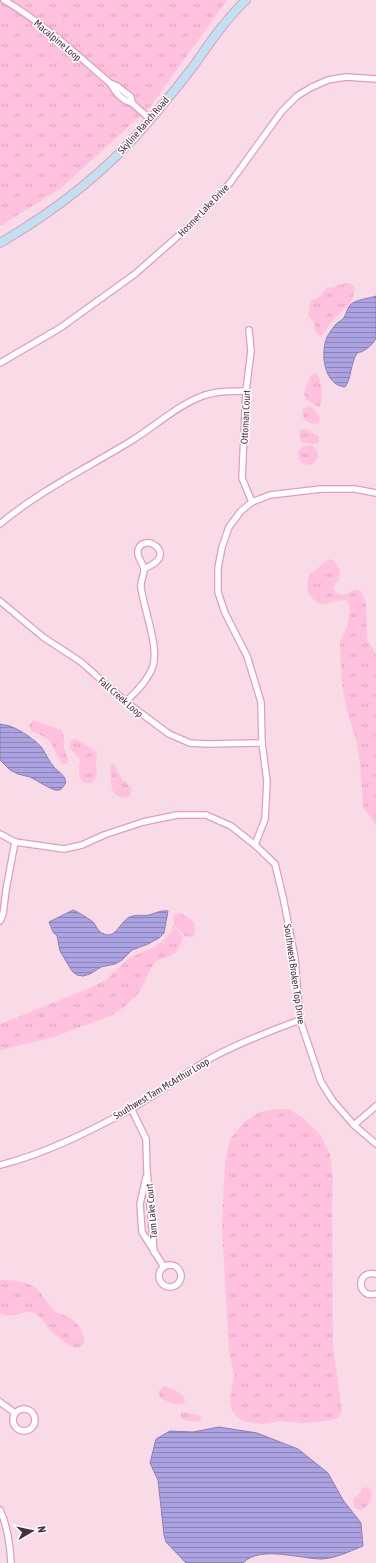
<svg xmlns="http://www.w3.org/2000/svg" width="376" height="1563" font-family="'Asap Condensed',sans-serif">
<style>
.grass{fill:url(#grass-tufts)}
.water{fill:url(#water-rules);stroke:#8e7fb0}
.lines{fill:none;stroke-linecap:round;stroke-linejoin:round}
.street-casing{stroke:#e69bbe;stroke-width:8}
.secondary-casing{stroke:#e69bbe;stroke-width:10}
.street{stroke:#fff;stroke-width:5.5}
.secondary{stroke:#c0e2f0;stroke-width:8}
.labels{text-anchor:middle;stroke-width:3;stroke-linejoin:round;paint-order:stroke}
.street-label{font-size:10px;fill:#4c2e3c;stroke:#fff}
</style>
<defs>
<pattern id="grass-tufts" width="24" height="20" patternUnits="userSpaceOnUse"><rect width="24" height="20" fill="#ffc1dd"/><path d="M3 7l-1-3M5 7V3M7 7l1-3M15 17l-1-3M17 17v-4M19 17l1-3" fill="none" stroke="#dca6bf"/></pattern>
<pattern id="water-rules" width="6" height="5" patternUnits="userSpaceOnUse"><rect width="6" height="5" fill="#aba2e2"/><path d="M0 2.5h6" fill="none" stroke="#8d84b8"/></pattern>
</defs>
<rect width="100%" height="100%" fill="#f9dae7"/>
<g class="grass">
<path d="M 0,0 L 227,0 L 150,107 L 60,189 L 0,226 Z"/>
<path d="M 346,283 L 349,283 L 354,286 C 357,303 339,312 330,324 C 326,328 326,333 320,336 C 314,332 316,329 314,324 C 313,320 310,318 308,315 L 310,301 L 319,297 L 326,288 L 334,287 Z"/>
<path d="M 316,373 C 322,377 324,402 319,407 L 306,400 L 304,394 L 310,376 Z"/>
<path d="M 309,406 L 313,408 L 320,418 L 319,423 C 309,426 300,419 303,409 Z"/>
<path d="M 304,429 C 309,429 309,431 313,433 C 318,436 321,436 318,443 L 313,444 L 301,442 L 299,435 L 300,431 Z"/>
<circle cx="308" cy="455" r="10"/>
<path d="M 329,559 L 334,561 L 340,570 L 339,580 L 335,584 L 333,588 C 340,600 347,593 357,589 C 371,595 365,625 367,637 C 368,643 373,649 376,654 L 376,825 L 363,807 L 360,762 L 356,738 L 354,734 L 346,707 L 342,684 L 340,642 L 348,624 L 350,611 L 348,602 L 345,600 C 336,600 329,604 320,604 C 306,596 305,588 310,573 C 320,570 320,563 329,559 Z"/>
<path d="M 34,720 L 62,731 L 64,737 L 64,748 L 69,761 L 67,764 L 63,764 C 55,757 55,744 46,738 C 42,735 35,733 31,731 L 29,725 Z"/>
<path d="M 75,739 C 78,740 95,750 97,752 C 97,757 96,761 96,766 C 97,774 98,778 91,784 L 83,782 L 79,776 L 80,760 L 70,748 L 70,742 Z"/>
<path d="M 114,764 L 122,779 L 132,789 L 131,793 L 127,798 C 112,797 111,789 111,777 C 111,772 108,769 112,765 Z"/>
<path d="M 180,913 L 194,922 L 195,933 L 192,937 L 185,936 L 174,924 L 173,916 Z"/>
<path d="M 173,925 L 178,930 L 184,939 C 179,942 180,949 175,953 C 169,958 160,958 154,963 L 139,993 L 124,1007 L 112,1015 L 54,1037 L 0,1050 L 0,1024 L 90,988 L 106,980 L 129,958 L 154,947 L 164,940 L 172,931 Z"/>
<path d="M 277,1109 L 289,1109 L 304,1119 L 320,1134 L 330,1154 L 333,1180 L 332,1205 L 333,1346 L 342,1412 L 338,1418 L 325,1421 L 301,1423 L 280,1421 L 262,1424 L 247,1422 L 238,1418 L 232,1410 L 230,1398 L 234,1375 L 229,1351 L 222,1227 L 225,1162 L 230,1139 L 246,1121 L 260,1112 Z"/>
<path d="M 0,1280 C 12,1280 23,1281 33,1286 C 41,1291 47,1303 53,1309 C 59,1315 63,1314 70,1318 C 77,1322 86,1335 84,1344 L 77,1348 C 68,1346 57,1337 51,1331 C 46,1326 43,1318 36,1314 C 25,1307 11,1321 0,1313 Z"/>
<path d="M 164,1386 C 171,1387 184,1394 185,1400 L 184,1404 C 176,1406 162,1401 158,1394 L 160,1389 Z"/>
<path d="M 181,1412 L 199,1415 L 201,1417 L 200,1422 L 184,1420 L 180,1417 Z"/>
<path d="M 368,1487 L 371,1490 C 373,1498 369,1506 361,1510 L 354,1507 L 353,1499 L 361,1492 L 362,1488 Z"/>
</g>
<g class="water">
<path d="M 376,296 C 376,304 376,332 376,338 C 373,345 364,352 357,353 C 350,365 352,377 345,387 C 324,385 320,354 327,337 C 329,333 333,328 336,324 C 338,322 341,321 343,319 C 346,315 347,309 350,305 C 356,299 368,299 376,296 Z"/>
<path d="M 0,724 C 4,725 8,725 12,727 C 19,729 38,742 42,748 C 46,754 49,761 53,766 C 60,774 73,779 60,790 L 55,790 L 48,787 L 30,777 L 18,774 L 10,770 L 0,760 Z"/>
<path d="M 73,910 C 78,912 90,919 94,923 C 97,927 98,932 104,934 C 115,939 120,923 128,918 C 134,914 143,916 149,915 C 156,913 161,910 168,911 L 164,933 L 159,938 L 148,944 L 132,950 L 122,960 L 115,964 L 101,967 L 90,974 L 83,976 L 77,975 L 72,971 L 60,951 L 57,936 L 53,932 L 49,922 Z"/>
<path d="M 219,1427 L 257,1433 L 298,1449 L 328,1473 L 343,1500 L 361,1523 L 363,1546 C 350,1551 337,1558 322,1559 C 300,1559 260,1545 243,1563 L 186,1563 L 166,1542 L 164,1535 L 158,1480 L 150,1463 L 156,1439 L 170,1431 L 193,1432 Z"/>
</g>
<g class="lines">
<defs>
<g id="street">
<path d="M 4,0 C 43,23 76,54 110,83 C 115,92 123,101 132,103"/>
<path d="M 110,83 L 117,86 L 126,93 L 131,97 L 132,103 L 150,119"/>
<path d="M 249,330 L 251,351 L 246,391 L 242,478 L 252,502"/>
<path d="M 0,363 L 60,328 L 135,274 L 194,222 L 230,183 L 282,111 L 297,96 L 312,87 L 328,80 L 346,77 L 376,79"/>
<path d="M 0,524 C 39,491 87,468 131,441 C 154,427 175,407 200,397 C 214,391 231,391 246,391"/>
<path d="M 0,601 L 43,637 L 81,662 L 126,702 L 169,734 L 190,743 L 208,744 L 262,743"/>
<path d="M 126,702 C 136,691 148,681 153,666 C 159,647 144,609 141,588 C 140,582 144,576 144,570 C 144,563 136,558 138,550 C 143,534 169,548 157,561 C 154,564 148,567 144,569"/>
<path d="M 0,834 L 15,842 L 64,849 L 82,845 L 104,835 L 143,822 L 177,815 L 206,815 L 231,826 L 255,845 L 275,864 L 283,897 L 295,958 L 300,1020 L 321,1082 L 333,1101 L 354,1125 L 376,1144"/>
<path d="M 255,845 L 265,819 L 267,781 L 262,743 L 261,702 L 247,656 L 225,613 L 218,592 L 218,568 L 222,547 L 229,527 L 241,511 L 252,502 L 270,495 L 321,489 L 355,489 L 376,493"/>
<path d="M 0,921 L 3,914 L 6,890 L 15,842"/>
<path d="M 131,1108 L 146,1139 L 147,1171 L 154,1252"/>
<path d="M 354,1125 L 376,1106"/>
<path d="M 0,1165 C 45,1154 90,1131 131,1109 C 159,1093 185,1073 213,1057 C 241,1042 270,1031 300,1020"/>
<path d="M 146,1177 L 140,1204 L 142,1232 L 164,1267"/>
<circle cx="170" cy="1276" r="11"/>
<path d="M 376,1274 C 356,1269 356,1299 376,1294"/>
<path d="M 0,1402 L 15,1413"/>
<circle cx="24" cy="1420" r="11"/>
<path d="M 0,1510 C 8,1527 10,1544 11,1563"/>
</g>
<path id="secondary" d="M 0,243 C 55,211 108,170 149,121 C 165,102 181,83 195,64 C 211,41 226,19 246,0"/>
</defs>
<use href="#street" class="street-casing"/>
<use href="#secondary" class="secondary-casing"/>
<use href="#street" class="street"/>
<use href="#secondary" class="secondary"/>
</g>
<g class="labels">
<g class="street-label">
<text transform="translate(58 40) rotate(40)" y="4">Macalpine Loop</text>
<text transform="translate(143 125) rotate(-49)" y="4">Skyline Ranch Road</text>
<text transform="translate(203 210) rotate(-46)" y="4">Hosmer Lake Drive</text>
<text transform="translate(245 417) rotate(-87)" y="4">Ottoman Court</text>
<text transform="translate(121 697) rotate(41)" y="4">Fall Creek Loop</text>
<text transform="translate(295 974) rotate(82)" y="4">Southwest Broken Top Drive</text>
<text transform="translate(161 1088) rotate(-31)" y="4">Southwest Tam McArthur Loop</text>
<text transform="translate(151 1211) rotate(-95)" y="4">Tam Lake Court</text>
</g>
</g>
<g transform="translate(32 1531) rotate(81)" stroke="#ffffff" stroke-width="3" paint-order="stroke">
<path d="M0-3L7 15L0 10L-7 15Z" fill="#4c2e3c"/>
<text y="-6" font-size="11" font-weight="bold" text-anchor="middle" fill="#4c2e3c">N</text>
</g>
</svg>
